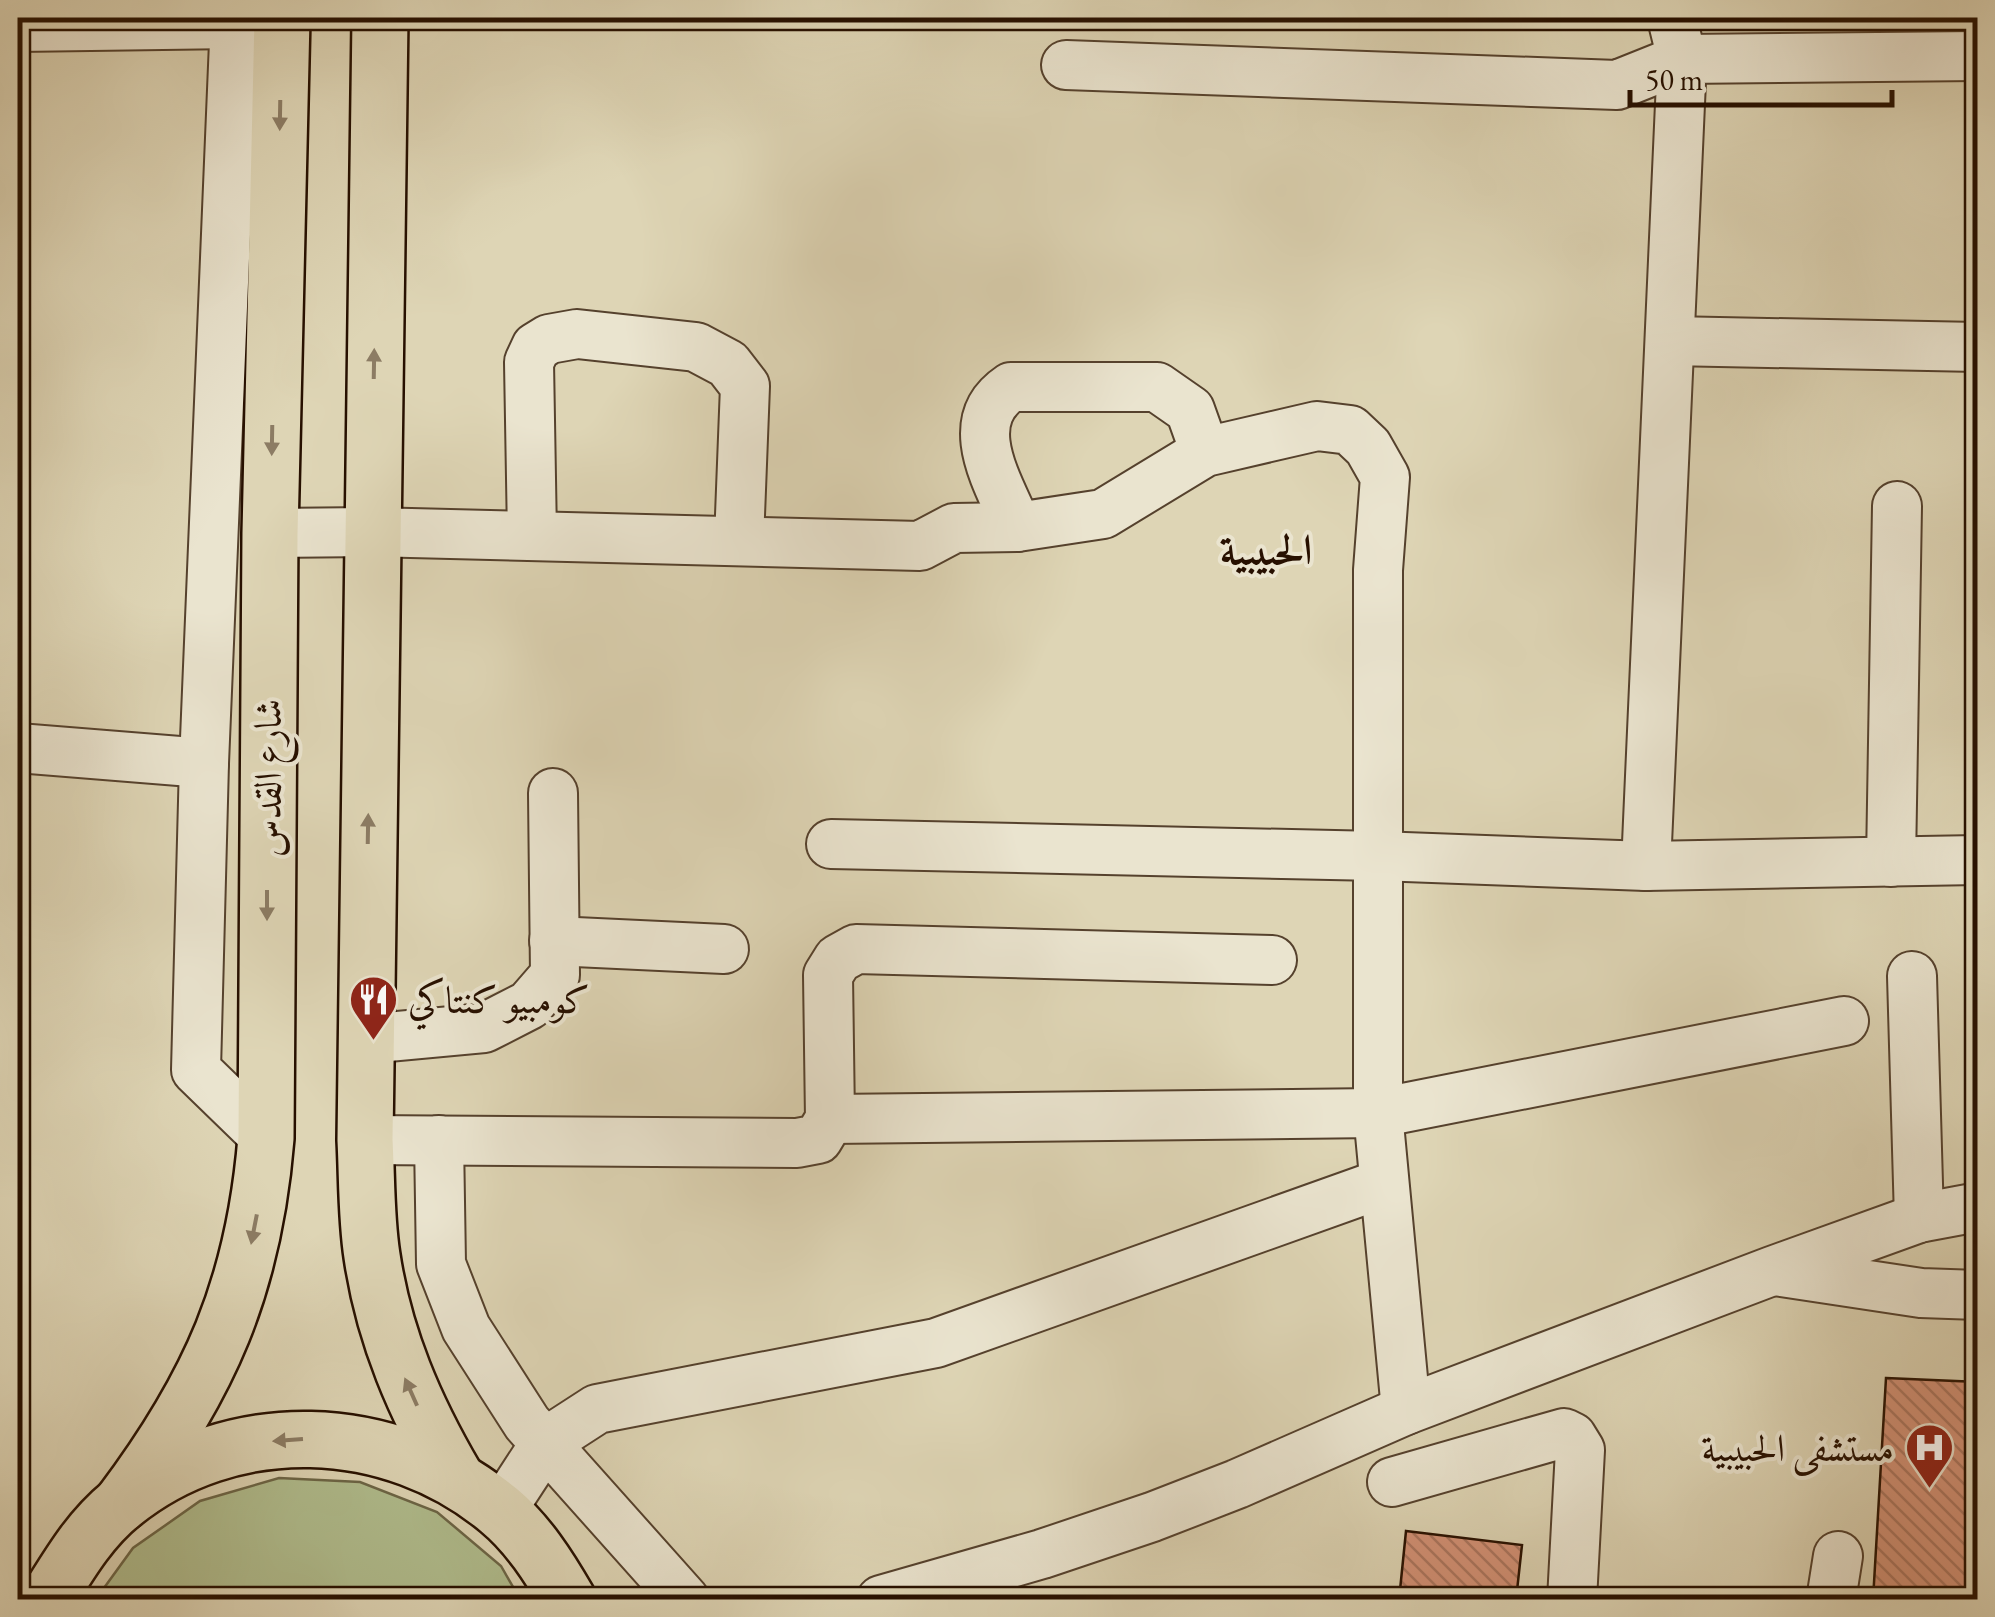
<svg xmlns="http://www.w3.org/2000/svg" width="1995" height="1617" font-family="'EB Garamond',Amiri,serif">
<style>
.grass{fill:#b0bd8e;stroke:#6c6647;stroke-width:2.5}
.building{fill:url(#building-back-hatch);stroke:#271000;stroke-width:2.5}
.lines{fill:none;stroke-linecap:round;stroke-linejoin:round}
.minor-casing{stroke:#55412d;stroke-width:52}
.major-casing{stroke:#271000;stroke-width:60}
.minor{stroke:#eae4cf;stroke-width:48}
.major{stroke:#ded5b5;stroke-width:55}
.oneway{fill:#8c7c64}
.labels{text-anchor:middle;stroke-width:8;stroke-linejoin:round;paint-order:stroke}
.street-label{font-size:38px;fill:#271000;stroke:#eae4cf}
.poi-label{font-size:38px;fill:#271000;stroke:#eae4cf;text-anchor:start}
.quarter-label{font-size:42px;font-weight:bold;fill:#271000;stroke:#eae4cf}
</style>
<defs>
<pattern id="building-back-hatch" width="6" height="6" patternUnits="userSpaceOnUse" patternTransform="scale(2.5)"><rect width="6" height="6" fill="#d49277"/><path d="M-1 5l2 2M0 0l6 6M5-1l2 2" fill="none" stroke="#ac765f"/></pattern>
</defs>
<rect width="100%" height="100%" fill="#ded5b5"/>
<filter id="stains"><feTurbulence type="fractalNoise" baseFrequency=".002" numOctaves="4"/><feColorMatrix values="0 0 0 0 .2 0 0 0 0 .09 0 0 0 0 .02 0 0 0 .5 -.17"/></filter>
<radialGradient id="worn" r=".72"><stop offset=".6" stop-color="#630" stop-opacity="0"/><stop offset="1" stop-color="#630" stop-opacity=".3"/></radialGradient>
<path class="grass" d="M 279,1478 L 360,1482 L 437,1512 L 501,1566 L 520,1599 L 96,1599 L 133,1548 L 200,1501 Z"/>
<g class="building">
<path d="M 1886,1378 L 1978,1382 L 1978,1600 L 1873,1600 Z"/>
<path d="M 1406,1531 L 1522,1545 L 1516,1600 L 1399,1600 Z"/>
</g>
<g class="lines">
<defs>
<g id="minor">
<path d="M 235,18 L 204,763 L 196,1070 L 266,1138"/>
<path d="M 18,27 L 235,24"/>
<path d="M 1066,65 L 1617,85 L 1682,59 L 1672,18"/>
<path d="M 1670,341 L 1978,347"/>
<path d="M 1017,527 C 998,482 959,422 1011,387 L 1157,387 L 1190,410 L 1205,452"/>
<path d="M 270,533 L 371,532 L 920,546 L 954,528 L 1017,527 L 1103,514 L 1205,452 L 1317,426 L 1350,430 L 1368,447 L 1385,477 L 1378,570 L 1378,1113 L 1406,1410"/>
<path d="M 532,536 L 529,362 L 536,347 L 549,339 L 577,334 L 696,347 L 728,364 L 745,386 L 739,541"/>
<path d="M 18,748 L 204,763"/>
<path d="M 831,844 L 1378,856 L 1646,866 L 1978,860"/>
<path d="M 1891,862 L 1897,506"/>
<path d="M 1646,866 L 1682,59 L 1978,56"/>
<path d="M 554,941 L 724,949"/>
<path d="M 1912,976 L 1919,1218"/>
<path d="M 366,1039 L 484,1028 L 529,1005 L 555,975 L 553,793"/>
<path d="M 830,1119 L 1378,1113 L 1844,1021"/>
<path d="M 365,1140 L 797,1143 L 818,1139 L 830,1119 L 828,975 L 838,959 L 856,949 L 1272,960"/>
<path d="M 439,1140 L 441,1264 L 466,1328 L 527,1423 L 685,1600"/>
<path d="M 1775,1271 L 1921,1293 L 1978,1295"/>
<path d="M 1392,1482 L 1564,1433 L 1572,1437 L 1580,1450 L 1572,1600"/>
<path d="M 501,1511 L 546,1442 L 597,1409 L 936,1343 L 1384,1183"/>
<path d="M 881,1600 L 1042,1554 L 1152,1517 L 1237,1484 L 1406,1410 L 1772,1271 L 1919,1218 L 1978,1207"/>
<path d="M 1831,1600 L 1838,1556"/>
</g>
<g id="major">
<path d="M 380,18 L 365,1140 C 367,1178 366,1218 372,1256 C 384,1337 415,1408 456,1478"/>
<path d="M 121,1504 C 210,1386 254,1286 266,1138 L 270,533 L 282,18"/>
<path d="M 47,1600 C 69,1565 89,1530 121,1504 C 231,1414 391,1420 499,1510 C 528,1534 549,1567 568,1600"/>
</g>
</defs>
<use href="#minor" class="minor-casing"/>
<use href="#major" class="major-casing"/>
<use href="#minor" class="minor"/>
<use href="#major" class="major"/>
</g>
<defs><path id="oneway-solid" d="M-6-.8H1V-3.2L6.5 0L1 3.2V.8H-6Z" transform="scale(2.5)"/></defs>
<g class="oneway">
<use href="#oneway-solid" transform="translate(280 115) rotate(91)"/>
<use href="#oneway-solid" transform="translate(374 364) rotate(-89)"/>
<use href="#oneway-solid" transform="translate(272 440) rotate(91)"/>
<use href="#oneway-solid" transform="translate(368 829) rotate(-89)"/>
<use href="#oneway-solid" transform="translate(267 905) rotate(90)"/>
<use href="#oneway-solid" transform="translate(254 1229) rotate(101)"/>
<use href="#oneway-solid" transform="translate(411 1392) rotate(-114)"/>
<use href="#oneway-solid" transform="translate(288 1440) rotate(176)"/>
</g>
<defs>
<symbol id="restaurant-pin" viewBox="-11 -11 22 30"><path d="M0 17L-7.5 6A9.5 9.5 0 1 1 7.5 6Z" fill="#8f2418" stroke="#eae4cf"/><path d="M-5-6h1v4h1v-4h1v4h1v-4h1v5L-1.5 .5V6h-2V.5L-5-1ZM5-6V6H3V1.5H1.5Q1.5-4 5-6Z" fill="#fff"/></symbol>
<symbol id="hospital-pin" viewBox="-11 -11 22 30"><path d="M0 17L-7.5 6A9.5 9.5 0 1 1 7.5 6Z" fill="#8f2418" stroke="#eae4cf"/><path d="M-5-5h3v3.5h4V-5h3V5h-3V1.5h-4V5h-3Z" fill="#fff"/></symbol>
</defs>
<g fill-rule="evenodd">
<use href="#restaurant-pin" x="346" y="972" width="55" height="75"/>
<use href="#hospital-pin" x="1902" y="1420" width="55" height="75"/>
</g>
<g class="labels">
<g class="street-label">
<text transform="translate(268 778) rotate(-90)" y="13">شارع القدس</text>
</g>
<g class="poi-label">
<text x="408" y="1013">كومبيو كنتاكي</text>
<text x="1894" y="1461" text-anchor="end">مستشفى الحبيبية</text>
</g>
<g class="quarter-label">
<text x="1266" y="564">الحبيبية</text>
</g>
</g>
<rect width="1995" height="1617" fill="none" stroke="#ded5b5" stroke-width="60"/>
<rect x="20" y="20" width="1955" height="1577" fill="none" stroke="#271000" stroke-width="5"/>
<rect x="30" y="30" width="1935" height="1557" fill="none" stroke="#271000" stroke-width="2.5"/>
<path d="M1630 90v15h262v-15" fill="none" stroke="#271000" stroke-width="5"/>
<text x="1645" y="90" font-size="30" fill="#271000" stroke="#eae4cf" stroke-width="8" paint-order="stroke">50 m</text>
<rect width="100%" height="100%" filter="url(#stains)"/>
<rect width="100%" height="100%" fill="url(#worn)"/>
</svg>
